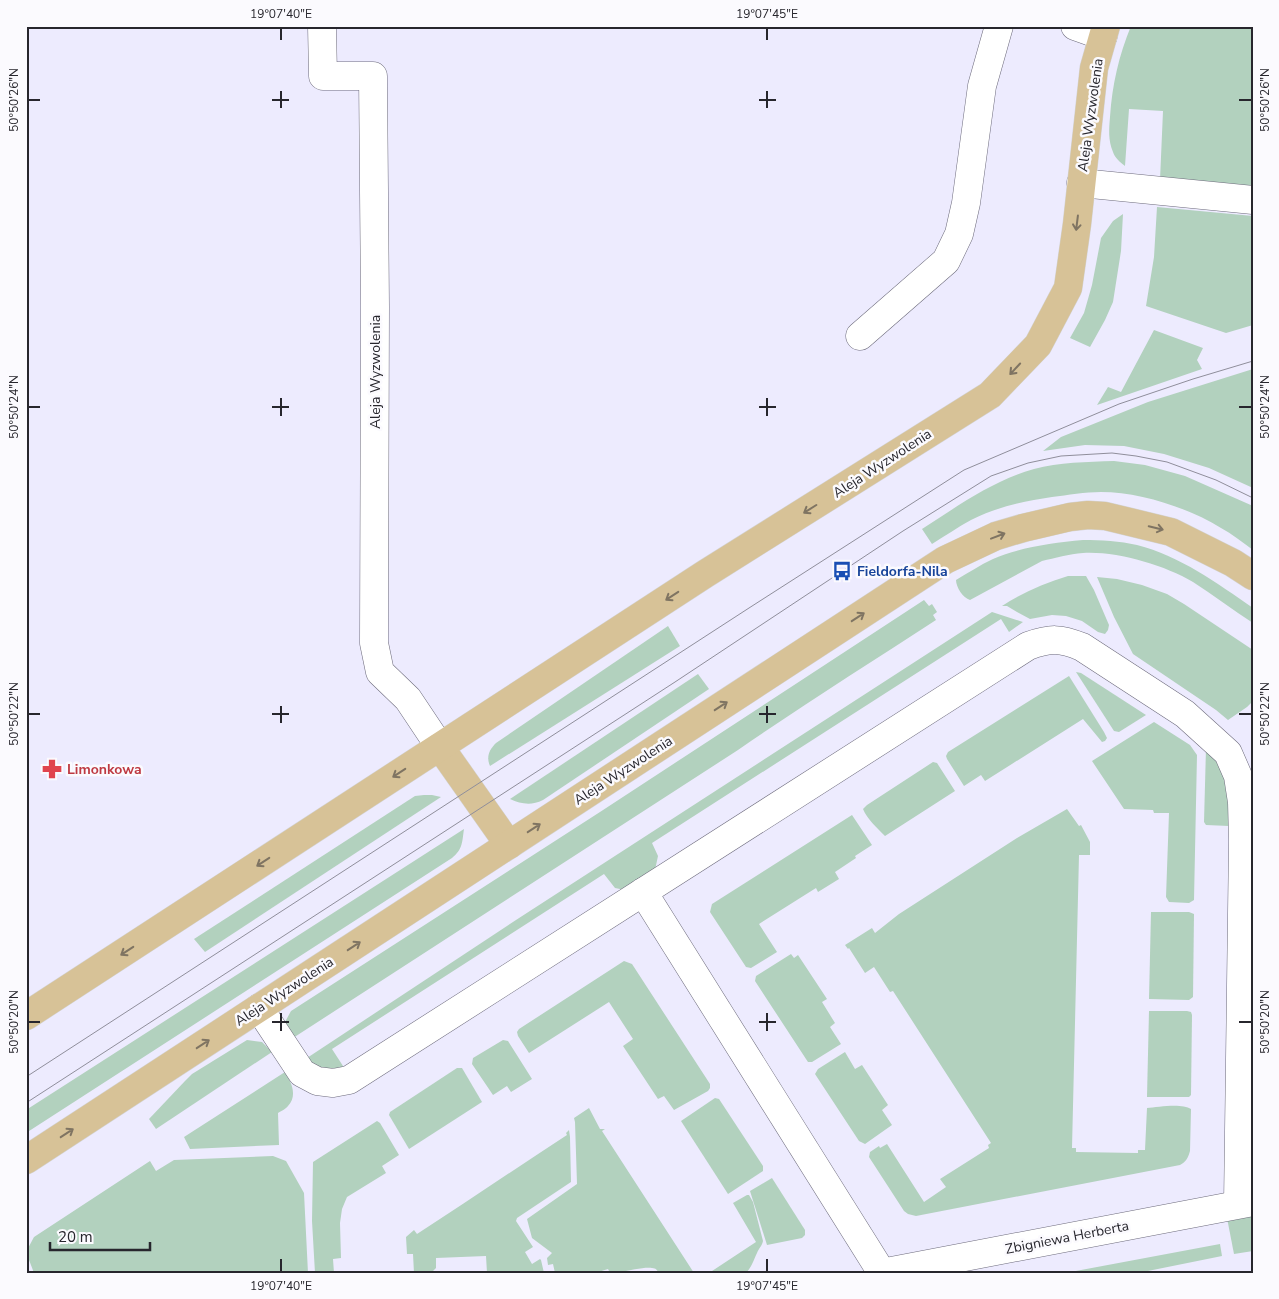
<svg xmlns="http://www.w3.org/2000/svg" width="1279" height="1299" font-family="'Nunito Sans',sans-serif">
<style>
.green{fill:#b2d1be}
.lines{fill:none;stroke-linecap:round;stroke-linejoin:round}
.minor-casing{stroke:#6d6b7c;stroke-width:29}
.major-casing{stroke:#d4d4d5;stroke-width:29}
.minor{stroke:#fff;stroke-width:28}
.major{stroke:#d7c297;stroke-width:28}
.tram{stroke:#8f8e9b;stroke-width:1}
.oneway{stroke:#7f7462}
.ticks{fill:none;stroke:#27262d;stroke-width:2}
.labels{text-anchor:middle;stroke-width:5;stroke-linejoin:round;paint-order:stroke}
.street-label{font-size:14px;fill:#27262d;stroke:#fbfafe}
.transit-label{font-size:14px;font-weight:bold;fill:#164399;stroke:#fbfafe;text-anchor:start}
.health-label{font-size:14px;font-weight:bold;fill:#be3a42;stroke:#fbfafe;text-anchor:start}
.neatline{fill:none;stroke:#27262d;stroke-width:2}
.ticks-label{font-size:12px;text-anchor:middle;fill:#27262d}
</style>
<rect width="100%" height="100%" fill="#edebfe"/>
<g class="green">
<path d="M 1131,26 L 1253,26 L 1253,185 L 1234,188 L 1160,180 L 1163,111 L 1129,109 L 1125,166 C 1120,162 1115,158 1113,152 C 1108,140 1109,129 1110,117 C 1112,85 1119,55 1131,26 Z"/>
<path d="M 1157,207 L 1253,216 L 1253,325 L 1226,333 L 1146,306 L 1154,257 Z"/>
<path d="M 1123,214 L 1121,251 L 1113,302 L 1105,320 L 1090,347 L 1070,338 L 1084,313 L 1092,285 L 1101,238 L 1113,221 Z"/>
<path d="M 1154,330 L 1203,348 L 1197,360 L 1202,369 L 1097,405 L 1108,387 L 1121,392 Z"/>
<path d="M 1253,369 L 1253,488 L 1209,468 L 1164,454 L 1124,446 L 1085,445 L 1043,451 L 1061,437 L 1148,402 Z"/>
<path d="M 1114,461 L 1145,465 L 1185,476 L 1253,506 L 1253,550 C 1242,542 1232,534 1221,528 C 1189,508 1140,492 1101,492 C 1085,492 1068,495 1052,497 C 1024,501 997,507 971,520 C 958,527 945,536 932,544 L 922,529 C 958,506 992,481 1034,469 C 1059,462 1087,462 1114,461 Z"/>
<path d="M 1083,540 C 1101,540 1120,541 1137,545 C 1180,556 1217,583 1253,608 L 1253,623 C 1233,610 1213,595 1193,582 C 1164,565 1117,551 1083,553 C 1069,554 1055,558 1042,561 L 970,600 C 963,598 956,587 956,580 C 968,573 980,565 993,559 C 1021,547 1052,543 1083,540 Z"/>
<path d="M 1068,576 L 1086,576 L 1094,590 L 1109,625 L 1108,630 L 1105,634 L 1098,632 L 1082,621 L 1066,616 L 1052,615 L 1030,619 L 1017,612 L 1007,606 L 1002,606 C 1022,593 1044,583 1068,576 Z"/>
<path d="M 1097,577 L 1117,579 L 1142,585 L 1167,594 L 1184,604 L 1253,650 L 1253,701 L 1247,707 L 1228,720 L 1216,710 L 1133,654 L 1114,617 Z"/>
<path d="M 924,600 L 929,606 L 932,604 L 937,612 L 933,615 L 936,620 C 870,663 803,705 738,750 L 293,1038 L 285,1022 L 291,1011 L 600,812 Z"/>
<path d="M 992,612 L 1023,622 L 1009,632 L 1001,619 L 652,843 L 658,856 L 655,870 L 625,890 L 615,888 L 604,874 L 332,1049 L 343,1066 L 339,1074 L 322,1073 L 307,1058 L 516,920 Z"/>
<path d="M 668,626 L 680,646 L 490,766 C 486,757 489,750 496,743 Z"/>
<path d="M 1076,672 L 1081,673 L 1146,715 L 1119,732 L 1114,731 Z"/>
<path d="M 698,674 L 709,689 L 543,800 C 531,806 521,804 510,799 Z"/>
<path d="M 1069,676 L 1104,732 L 1107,738 L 1105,741 L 1102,742 L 1083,719 L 985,781 L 981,775 L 964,786 L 947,759 L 946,756 L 948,752 Z"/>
<path d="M 1154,722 L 1190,745 L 1197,755 L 1194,900 L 1189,903 L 1169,902 L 1166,897 L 1169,813 L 1154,813 L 1153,810 L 1124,809 L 1092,761 Z"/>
<path d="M 1206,748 L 1221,767 L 1229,789 L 1229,826 L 1206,825 L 1204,822 Z"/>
<path d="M 933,762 L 937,763 L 955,791 L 885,836 C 877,828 867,819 863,809 L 867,805 Z"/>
<path d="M 424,795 L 432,795 L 441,797 L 205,952 L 194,939 L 415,796 Z"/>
<path d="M 1067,809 L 1079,826 L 1081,825 L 1090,842 L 1090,855 L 1079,855 L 1072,1148 L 1076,1148 L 1076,1152 L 1138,1153 L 1138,1150 L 1145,1150 L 1147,1108 C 1158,1107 1182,1103 1191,1109 L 1190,1151 C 1188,1158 1186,1162 1180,1165 L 916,1216 L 908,1214 L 904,1211 L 869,1157 L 870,1152 L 879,1146 L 880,1148 L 887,1144 L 924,1202 L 946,1187 L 940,1179 L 989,1148 L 988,1145 L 991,1143 L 893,991 L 890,992 L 874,967 L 865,973 L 849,948 L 848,949 L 845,945 L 872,928 L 875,933 L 899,914 L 1017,838 Z"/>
<path d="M 852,815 L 872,845 L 855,856 L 856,858 L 835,872 L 839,879 L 818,892 L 816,888 L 759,924 L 777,952 L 751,968 L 746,967 L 710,912 L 712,904 Z"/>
<path d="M 464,829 C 462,842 463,849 452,858 L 26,1133 L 26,1110 Z"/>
<path d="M 1151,912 L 1189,912 L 1194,914 L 1193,997 L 1189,1000 L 1149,999 Z"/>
<path d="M 791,954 L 794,958 L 798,955 L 827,999 L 822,1002 L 835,1023 L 830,1027 L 841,1044 L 812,1062 L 808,1062 L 806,1059 L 755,981 L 756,976 Z"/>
<path d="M 624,961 L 632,964 L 710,1084 L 710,1088 L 708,1091 L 674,1110 L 664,1096 L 658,1099 L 623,1046 L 633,1039 L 609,1002 L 529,1053 L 518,1036 L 517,1032 L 519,1029 Z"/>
<path d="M 1149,1011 L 1187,1011 L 1191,1012 L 1192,1015 L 1191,1095 L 1189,1097 L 1147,1097 Z"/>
<path d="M 247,1040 L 262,1042 L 272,1052 L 156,1129 L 149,1119 L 185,1081 L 192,1074 Z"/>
<path d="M 503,1040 L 508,1041 L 532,1079 L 511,1092 L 507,1086 L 493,1095 L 472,1064 L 473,1058 Z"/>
<path d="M 845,1052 L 855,1069 L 862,1065 L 888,1105 L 882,1110 L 892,1125 L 865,1144 L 859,1141 L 815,1074 L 818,1069 Z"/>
<path d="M 457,1068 L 462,1068 L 482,1102 L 409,1149 L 389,1115 L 390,1112 Z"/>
<path d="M 285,1072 C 291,1082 298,1095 288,1106 C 286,1109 281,1111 278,1113 L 279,1145 L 190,1149 L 184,1137 Z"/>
<path d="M 715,1098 L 719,1099 L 763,1166 L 763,1171 L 728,1194 L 681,1121 Z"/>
<path d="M 589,1108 L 600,1129 L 605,1129 L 602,1131 L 694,1273 L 659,1273 C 656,1269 657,1269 652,1268 C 644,1266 621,1273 610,1273 L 608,1269 L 595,1273 L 555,1273 L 553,1264 L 548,1265 L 547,1258 L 552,1253 L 532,1238 L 527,1219 L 577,1184 L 575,1122 L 574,1118 Z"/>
<path d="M 377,1121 L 380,1123 L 399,1155 L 382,1166 L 386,1173 L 347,1197 L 342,1209 L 340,1223 L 341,1258 L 333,1259 L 334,1273 L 315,1273 L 312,1221 L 313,1162 Z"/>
<path d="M 569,1130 L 570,1137 L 571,1182 L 517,1218 L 516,1221 L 533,1247 L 525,1252 L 532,1264 L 540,1259 L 541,1260 L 544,1273 L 487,1273 L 486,1256 L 436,1258 L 436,1268 L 431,1273 L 414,1273 L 413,1254 L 407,1254 L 406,1237 L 414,1230 L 417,1234 C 467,1202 516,1168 567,1135 L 566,1133 Z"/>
<path d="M 273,1156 L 286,1161 L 304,1193 L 308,1273 L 34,1273 L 26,1252 L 34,1237 L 150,1161 L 156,1171 L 174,1160 Z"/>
<path d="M 772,1178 L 805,1230 L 805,1235 L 802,1238 L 767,1245 L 750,1191 Z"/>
<path d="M 747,1195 L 749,1195 L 753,1202 L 763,1241 C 762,1246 759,1248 757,1253 C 753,1261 753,1265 746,1273 L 709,1273 L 756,1242 L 733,1203 Z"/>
<path d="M 1253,1213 L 1253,1251 L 1234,1254 L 1227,1218 Z"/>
<path d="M 1220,1244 L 1222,1256 L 1138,1273 L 1065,1273 Z"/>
</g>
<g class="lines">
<defs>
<g id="minor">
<path d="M 322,26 L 323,76 L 373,76 L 375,306 L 374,643 L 380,672 L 408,699 L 440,747"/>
<path d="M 1075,26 L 1103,36"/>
<path d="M 1081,183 L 1253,200"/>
<path d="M 860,336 L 946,261 L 959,234 L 966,203 L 982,86 L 999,26"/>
<path d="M 643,892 L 882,1273"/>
<path d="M 259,1008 L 302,1073 L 317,1081 L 333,1083 L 349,1080 L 1028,646 C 1051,638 1060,638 1082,647 L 1185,714 L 1228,753 L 1238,776 L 1242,802 L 1243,841 L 1238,1204"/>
<path d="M 881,1273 L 1253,1202"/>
</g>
<g id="major">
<path d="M 440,747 L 509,845"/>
<path d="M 26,1016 L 705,574 L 990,395 L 1038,345 L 1068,288 L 1077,224 L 1094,68 L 1106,26"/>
<path d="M 26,1160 L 945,560 L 996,536 L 1023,528 L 1070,517 L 1088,515 L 1105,516 L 1171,532 L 1233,563 L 1253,576"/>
</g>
</defs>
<use href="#minor" class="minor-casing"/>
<use href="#major" class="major-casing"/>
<use href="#minor" class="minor"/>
<use href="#major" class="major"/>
<g class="tram">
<path d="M 26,1077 L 749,608 L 964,470 L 1119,404 L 1193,379 L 1253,361"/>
<path d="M 26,1103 L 675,682 L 903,531 L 991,476 L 1028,463 L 1061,456 L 1112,453 L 1136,456 L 1167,462 L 1216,480 L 1253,498"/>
</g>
</g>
<defs><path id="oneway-shaft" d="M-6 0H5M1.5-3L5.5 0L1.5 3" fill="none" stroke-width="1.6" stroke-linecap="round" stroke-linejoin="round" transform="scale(1.25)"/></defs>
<g class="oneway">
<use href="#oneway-shaft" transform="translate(1077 223) rotate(97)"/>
<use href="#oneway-shaft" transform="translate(1015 369) rotate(133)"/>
<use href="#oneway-shaft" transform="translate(810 509) rotate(148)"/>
<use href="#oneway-shaft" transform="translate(1156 528) rotate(14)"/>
<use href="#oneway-shaft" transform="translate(998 536) rotate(-21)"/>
<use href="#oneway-shaft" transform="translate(672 596) rotate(147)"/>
<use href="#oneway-shaft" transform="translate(858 617) rotate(-33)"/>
<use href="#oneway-shaft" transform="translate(721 706) rotate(-33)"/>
<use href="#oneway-shaft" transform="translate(399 773) rotate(147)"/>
<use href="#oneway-shaft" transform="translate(534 828) rotate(-33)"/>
<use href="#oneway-shaft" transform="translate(263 862) rotate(147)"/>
<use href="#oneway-shaft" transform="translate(354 946) rotate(-33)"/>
<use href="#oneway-shaft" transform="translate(127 951) rotate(147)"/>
<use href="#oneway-shaft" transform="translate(203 1044) rotate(-33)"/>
<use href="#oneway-shaft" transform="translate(67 1133) rotate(-33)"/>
</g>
<path class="ticks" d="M 281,28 L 281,40M 767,28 L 767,40M 281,91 L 281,108M 767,91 L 767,108M 28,100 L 40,100M 272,100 L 289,100M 759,100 L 776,100M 1239,100 L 1252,100M 281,398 L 281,416M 767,398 L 767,416M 28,407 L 40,407M 272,407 L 289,407M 759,407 L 776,407M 1239,407 L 1252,407M 281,706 L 281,723M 767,706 L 767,723M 28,714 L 40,714M 272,714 L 289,714M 759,714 L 776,714M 1239,714 L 1252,714M 281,1013 L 281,1031M 767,1013 L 767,1031M 28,1022 L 40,1022M 272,1022 L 289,1022M 759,1022 L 776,1022M 1239,1022 L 1252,1022M 281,1259 L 281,1272M 767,1259 L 767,1272"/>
<defs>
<symbol id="bus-bare" viewBox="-9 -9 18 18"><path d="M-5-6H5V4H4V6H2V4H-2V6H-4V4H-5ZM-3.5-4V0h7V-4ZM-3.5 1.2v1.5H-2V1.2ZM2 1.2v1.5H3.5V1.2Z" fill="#1a4fb4" stroke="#fbfafe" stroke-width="2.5" paint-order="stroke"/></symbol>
<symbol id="pharmacy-bare" viewBox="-9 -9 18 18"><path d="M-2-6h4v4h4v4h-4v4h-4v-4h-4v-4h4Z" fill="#e0444e" stroke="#fbfafe" stroke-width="2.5" paint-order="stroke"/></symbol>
</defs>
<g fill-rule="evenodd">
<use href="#bus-bare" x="828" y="557" width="28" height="28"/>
<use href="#pharmacy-bare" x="38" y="755" width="28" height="28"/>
</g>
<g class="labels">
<g class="street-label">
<text transform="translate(1090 115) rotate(-82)" y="5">Aleja Wyzwolenia</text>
<text transform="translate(375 372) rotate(-90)" y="5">Aleja Wyzwolenia</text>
<text transform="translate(882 463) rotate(-33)" y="5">Aleja Wyzwolenia</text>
<text transform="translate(623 770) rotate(-33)" y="5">Aleja Wyzwolenia</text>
<text transform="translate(284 991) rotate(-33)" y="5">Aleja Wyzwolenia</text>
<text transform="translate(1067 1237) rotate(-11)" y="5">Zbigniewa Herberta</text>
</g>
<g class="transit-label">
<text x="857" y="576">Fieldorfa-Nila</text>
</g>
<g class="health-label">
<text x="67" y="774">Limonkowa</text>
</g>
</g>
<rect width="1279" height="1299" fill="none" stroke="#fbfafe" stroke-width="55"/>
<path d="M50 1242v8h100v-8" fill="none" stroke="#27262d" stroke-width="2.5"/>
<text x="58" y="1242" font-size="15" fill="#27262d" stroke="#fbfafe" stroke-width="4" paint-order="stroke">20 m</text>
<rect x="28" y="28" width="1224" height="1244" class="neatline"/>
<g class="ticks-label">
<text x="281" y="18">19°07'40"E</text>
<text x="767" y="18">19°07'45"E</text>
<text transform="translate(14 100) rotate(-90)" y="4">50°50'26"N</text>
<text transform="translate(1265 100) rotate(-90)" y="4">50°50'26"N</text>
<text transform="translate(14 407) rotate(-90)" y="4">50°50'24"N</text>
<text transform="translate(1265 407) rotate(-90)" y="4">50°50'24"N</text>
<text transform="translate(14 714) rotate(-90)" y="4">50°50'22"N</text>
<text transform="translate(1265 714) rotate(-90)" y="4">50°50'22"N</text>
<text transform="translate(14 1022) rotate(-90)" y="4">50°50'20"N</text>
<text transform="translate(1265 1022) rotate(-90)" y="4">50°50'20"N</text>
<text x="281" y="1290">19°07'40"E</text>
<text x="767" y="1290">19°07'45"E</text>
</g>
</svg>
